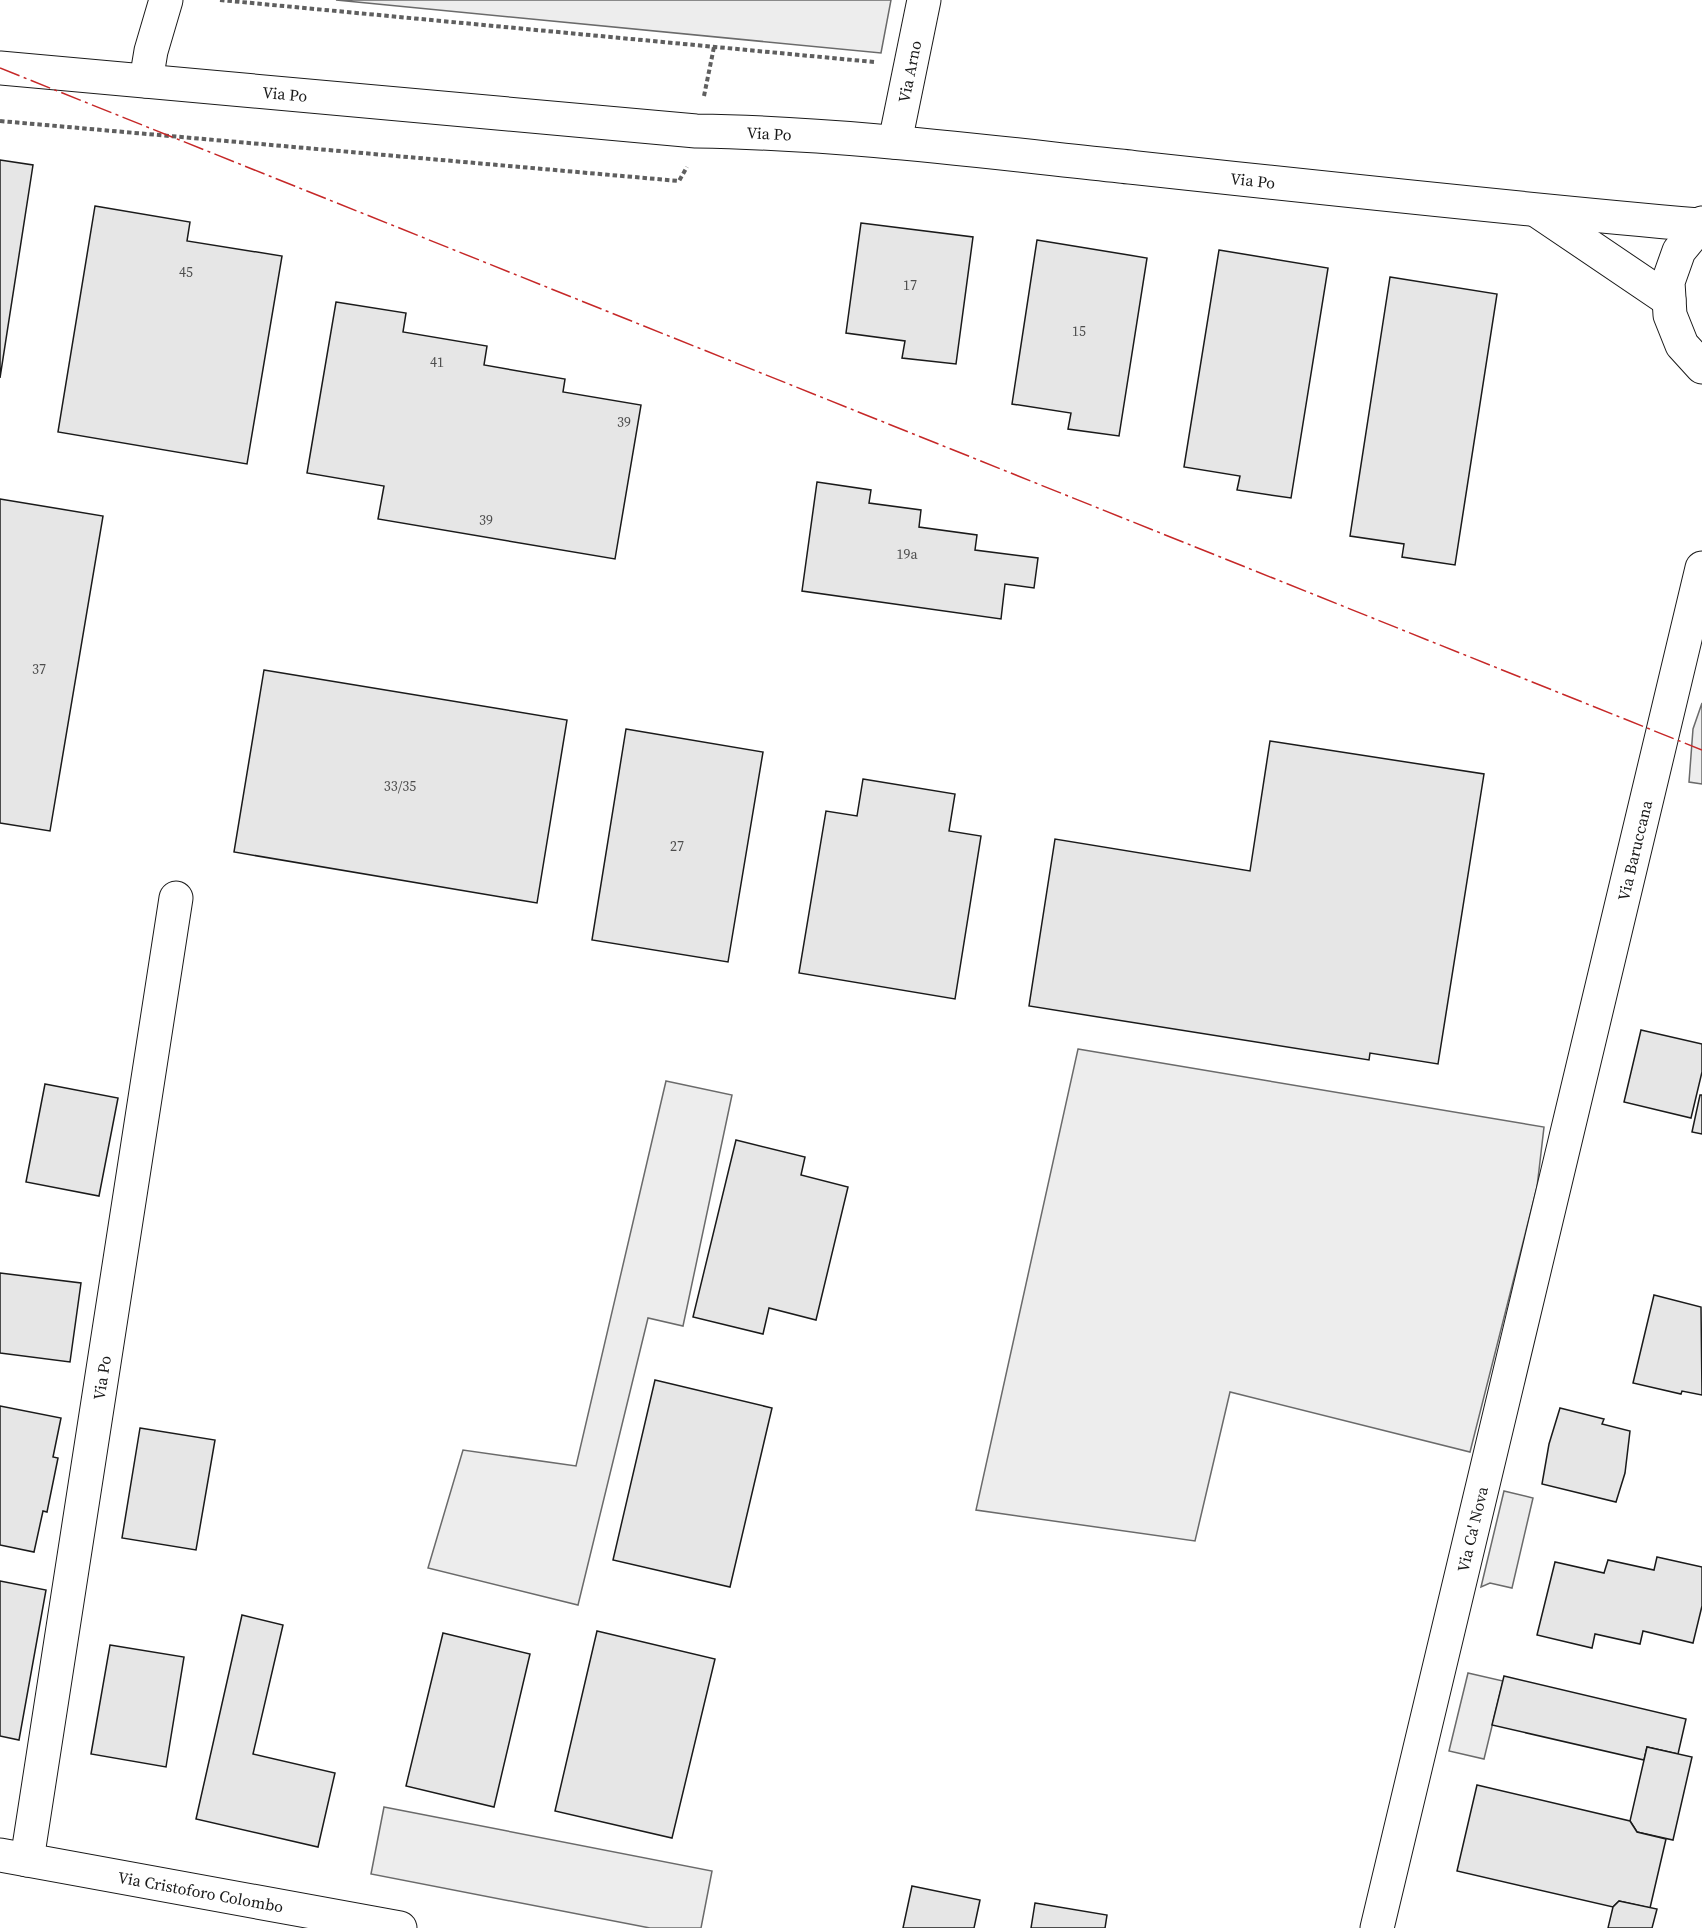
<svg xmlns="http://www.w3.org/2000/svg" width="1702" height="1928" font-family="'Source Serif 4',serif">
<style>
.built{fill:#ededed;stroke:#6a6a6a;stroke-width:1.5}
.building{fill:#e6e6e6;stroke:#1a1a1a;stroke-width:1.5}
.lines{fill:none;stroke-linecap:round;stroke-linejoin:round}
.minor-casing{stroke:#1a1a1a;stroke-width:35}
.path{stroke:#5f5f5f;stroke-width:4;stroke-dasharray:4.5 3;stroke-linecap:butt}
.minor{stroke:#fff;stroke-width:33}
.power{stroke:#c62828;stroke-width:1.5;stroke-dasharray:21 4.5 3 4.5;stroke-linecap:butt}
.labels{text-anchor:middle;stroke-width:4.5;stroke-linejoin:round;paint-order:stroke}
.number-label{font-size:14px;fill:#4d4d4d}
.street-label{font-size:16px;fill:#1a1a1a;stroke:#fff}
</style>
<rect width="100%" height="100%" fill="#fff"/>
<g class="built">
<path d="M 336,0 L 891,0 L 881,53 Z"/>
<path d="M 1702,703 L 1702,784 L 1689,782 L 1693,729 Z"/>
<path d="M 1078,1049 L 1544,1127 L 1537,1187 L 1470,1452 L 1230,1392 L 1195,1541 L 976,1510 Z"/>
<path d="M 666,1081 L 732,1095 L 683,1326 L 648,1318 L 578,1605 L 428,1568 L 463,1450 L 576,1466 Z"/>
<path d="M 1504,1491 L 1533,1498 L 1512,1588 L 1490,1583 L 1481,1587 Z"/>
<path d="M 1468,1673 L 1503,1681 L 1484,1759 L 1449,1751 Z"/>
<path d="M 384,1807 L 712,1871 L 701,1928 L 650,1928 L 371,1874 Z"/>
</g>
<g class="building">
<path d="M 0,160 L 33,165 L 0,378 Z"/>
<path d="M 95,206 L 190,222 L 187,241 L 282,256 L 247,464 L 58,432 Z"/>
<path d="M 861,223 L 973,237 L 956,364 L 902,358 L 905,341 L 846,333 Z"/>
<path d="M 1037,240 L 1147,258 L 1119,436 L 1068,429 L 1071,413 L 1012,404 Z"/>
<path d="M 1219,250 L 1328,268 L 1291,498 L 1237,490 L 1240,476 L 1184,467 Z"/>
<path d="M 1390,277 L 1497,294 L 1455,565 L 1402,557 L 1404,544 L 1350,536 Z"/>
<path d="M 336,302 L 406,313 L 403,332 L 487,346 L 484,365 L 565,379 L 563,392 L 641,405 L 615,559 L 378,519 L 384,486 L 307,473 Z"/>
<path d="M 817,482 L 871,490 L 869,503 L 921,510 L 919,527 L 977,535 L 975,550 L 1038,558 L 1034,588 L 1005,584 L 1001,619 L 802,591 Z"/>
<path d="M 0,499 L 103,516 L 50,831 L 0,823 Z"/>
<path d="M 264,670 L 567,720 L 537,903 L 234,852 Z"/>
<path d="M 626,729 L 763,752 L 728,962 L 592,940 Z"/>
<path d="M 1270,741 L 1484,774 L 1438,1064 L 1370,1053 L 1369,1060 L 1029,1006 L 1055,839 L 1250,871 Z"/>
<path d="M 863,779 L 955,794 L 949,831 L 981,836 L 955,999 L 799,973 L 826,811 L 857,816 Z"/>
<path d="M 1641,1030 L 1702,1044 L 1702,1072 L 1691,1118 L 1624,1102 Z"/>
<path d="M 45,1084 L 118,1098 L 99,1196 L 26,1182 Z"/>
<path d="M 1700,1095 L 1702,1095 L 1702,1134 L 1692,1132 Z"/>
<path d="M 736,1140 L 805,1157 L 801,1175 L 848,1187 L 816,1320 L 769,1308 L 763,1334 L 693,1317 Z"/>
<path d="M 0,1273 L 81,1283 L 70,1362 L 0,1353 Z"/>
<path d="M 1654,1295 L 1701,1307 L 1702,1395 L 1682,1391 L 1681,1394 L 1633,1383 Z"/>
<path d="M 655,1380 L 772,1408 L 730,1587 L 613,1560 Z"/>
<path d="M 0,1406 L 61,1418 L 53,1457 L 58,1458 L 47,1512 L 43,1511 L 34,1552 L 0,1545 Z"/>
<path d="M 1560,1408 L 1604,1419 L 1602,1424 L 1630,1431 L 1625,1473 L 1616,1502 L 1542,1484 L 1549,1444 Z"/>
<path d="M 140,1428 L 215,1440 L 196,1550 L 122,1538 Z"/>
<path d="M 1657,1557 L 1702,1567 L 1702,1606 L 1693,1643 L 1643,1631 L 1640,1644 L 1595,1634 L 1592,1648 L 1537,1635 L 1555,1562 L 1604,1573 L 1608,1560 L 1654,1570 Z"/>
<path d="M 0,1581 L 46,1590 L 19,1740 L 0,1736 Z"/>
<path d="M 242,1615 L 283,1625 L 253,1754 L 335,1773 L 318,1847 L 196,1819 Z"/>
<path d="M 597,1631 L 715,1659 L 672,1838 L 555,1811 Z"/>
<path d="M 443,1633 L 530,1654 L 494,1807 L 406,1786 Z"/>
<path d="M 110,1645 L 184,1657 L 166,1767 L 91,1754 Z"/>
<path d="M 1504,1676 L 1686,1719 L 1678,1754 L 1647,1747 L 1644,1760 L 1492,1725 Z"/>
<path d="M 1647,1747 L 1692,1757 L 1673,1840 L 1637,1832 L 1630,1821 Z"/>
<path d="M 1477,1785 L 1630,1821 L 1637,1832 L 1666,1839 L 1650,1908 L 1619,1901 L 1613,1907 L 1457,1871 Z"/>
<path d="M 912,1886 L 980,1900 L 974,1928 L 903,1928 Z"/>
<path d="M 1619,1901 L 1657,1909 L 1652,1928 L 1608,1928 L 1613,1907 Z"/>
<path d="M 1035,1903 L 1107,1915 L 1105,1928 L 1031,1928 Z"/>
</g>
<g class="lines">
<defs>
<g id="minor">
<path id="s1" d="M 0,68 L 696,131 C 838,133 979,151 1120,166 C 1313,187 1505,208 1699,225"/>
<path d="M 146,81 L 151,51 L 166,0"/>
<path id="s2" d="M 895,142 L 924,0"/>
<path d="M 1539,212 L 1669,300"/>
<path d="M 1702,223 L 1679,251 L 1668,282 L 1670,315 L 1682,345 L 1702,367"/>
<path id="s3" d="M 0,1855 L 400,1928"/>
<path id="s4" d="M 27,1860 L 176,898"/>
<path id="s5" d="M 1377,1928 L 1702,568"/>
</g>
</defs>
<use href="#minor" class="minor-casing"/>
<g class="path">
<path d="M 220,0 L 874,62"/>
<path d="M 704,96 L 714,47"/>
<path d="M 0,121 L 679,181 L 687,167"/>
</g>
<use href="#minor" class="minor"/>
<path class="power" d="M 0,68 L 1702,750"/>
</g>
<g class="labels">
<g class="number-label">
<text x="186" y="277">45</text>
<text x="910" y="290">17</text>
<text x="1079" y="336">15</text>
<text x="437" y="367">41</text>
<text x="624" y="427">39</text>
<text x="486" y="525">39</text>
<text x="907" y="559">19a</text>
<text x="39" y="674">37</text>
<text x="400" y="791">33/35</text>
<text x="677" y="851">27</text>
</g>
<g class="street-label">
<text dy="6" stroke="none"><textPath href="#s2" startOffset="72">Via Arno</textPath></text>
<text dy="6" stroke="none"><textPath href="#s1" startOffset="286">Via Po</textPath></text>
<text dy="6" stroke="none"><textPath href="#s1" startOffset="772">Via Po</textPath></text>
<text dy="6" stroke="none"><textPath href="#s1" startOffset="1258">Via Po</textPath></text>
<text dy="6" stroke="none"><textPath href="#s5" startOffset="1108">Via Baruccana</textPath></text>
<text dy="6" stroke="none"><textPath href="#s4" startOffset="488">Via Po</textPath></text>
<text dy="6" stroke="none"><textPath href="#s5" startOffset="410">Via Ca' Nova</textPath></text>
<text dy="6" stroke="none"><textPath href="#s3" startOffset="204">Via Cristoforo Colombo</textPath></text>
</g>
</g>
</svg>
